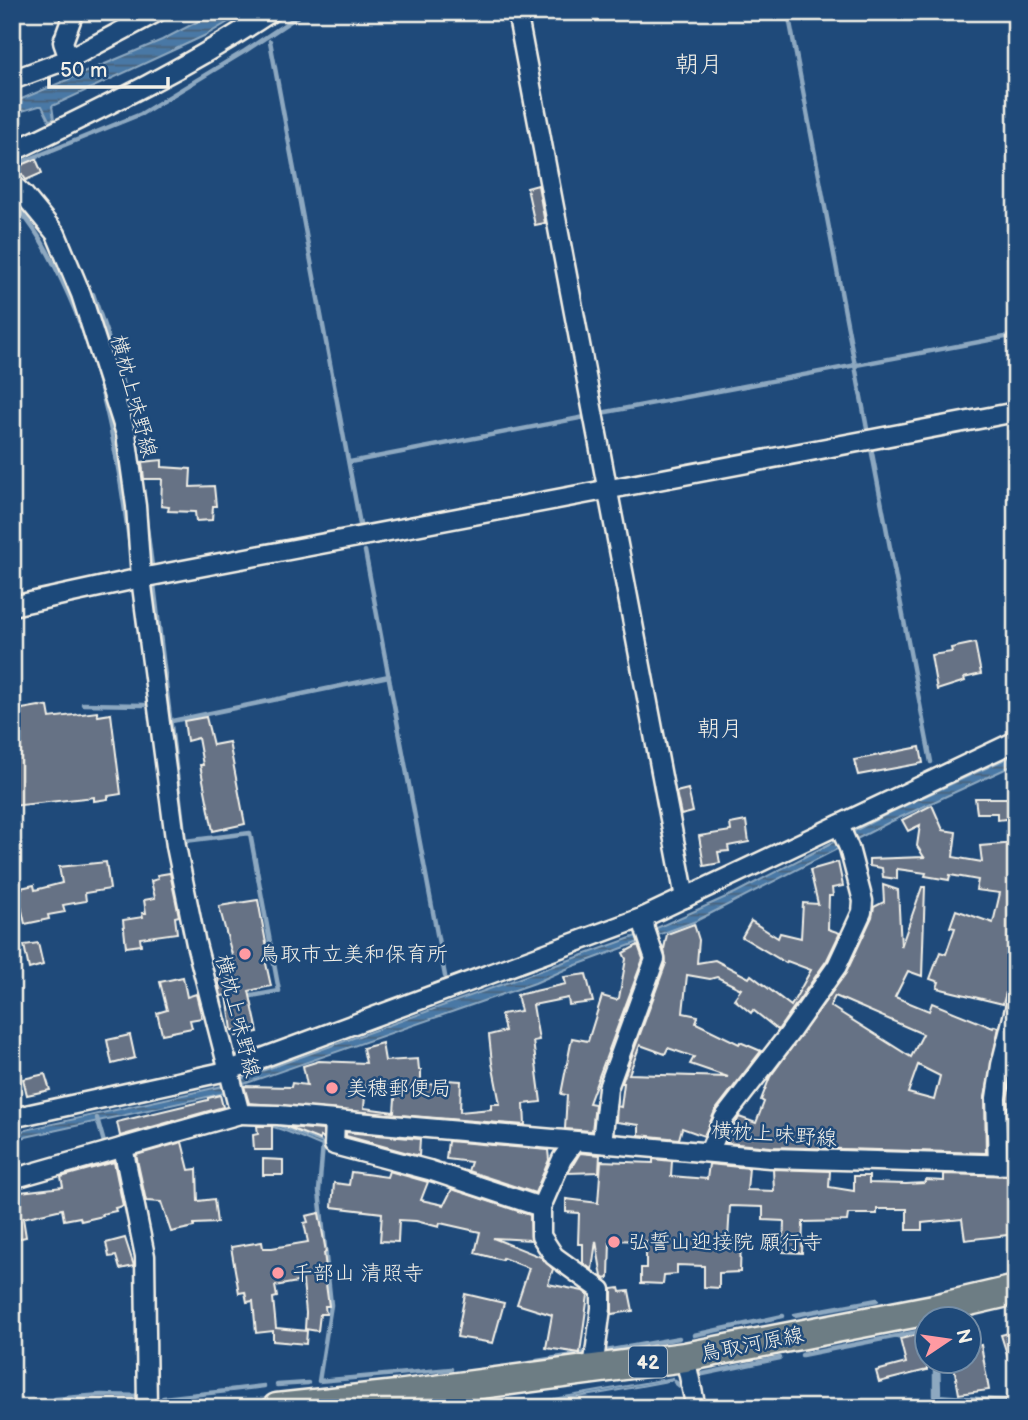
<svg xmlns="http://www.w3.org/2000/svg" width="1028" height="1420" font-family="'Balsamiq Sans','Klee One',sans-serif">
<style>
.water{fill:url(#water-rules);stroke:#8da8c0;stroke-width:2}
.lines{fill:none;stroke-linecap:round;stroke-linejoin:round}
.stream{stroke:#8da8c0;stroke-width:4.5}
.building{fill:#667285;stroke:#f4f1e8;stroke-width:2;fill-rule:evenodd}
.minor-casing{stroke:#f4f1e8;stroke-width:23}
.primary-casing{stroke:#f4f1e8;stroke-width:33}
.minor{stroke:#1f4a7a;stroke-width:18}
.primary{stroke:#6d7d84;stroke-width:28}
.poi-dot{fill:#ff9aa2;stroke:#1f4a7a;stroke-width:2.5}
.labels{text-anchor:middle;stroke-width:5;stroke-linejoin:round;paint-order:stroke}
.shield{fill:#1f4a7a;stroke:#b4bfc7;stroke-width:2}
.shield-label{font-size:19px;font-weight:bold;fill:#f4f1e8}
.street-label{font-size:21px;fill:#f4f1e8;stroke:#1f4a7a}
.poi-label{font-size:21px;fill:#f4f1e8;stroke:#1f4a7a;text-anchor:start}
.neighbourhood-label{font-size:23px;fill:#f4f1e8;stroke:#1f4a7a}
.quarter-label{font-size:24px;fill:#f4f1e8;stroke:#1f4a7a}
</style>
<defs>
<pattern id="water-rules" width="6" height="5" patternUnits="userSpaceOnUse" patternTransform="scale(1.75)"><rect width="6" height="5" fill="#4878a5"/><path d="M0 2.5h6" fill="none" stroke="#48627a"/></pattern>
</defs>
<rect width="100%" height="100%" fill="#1f4a7a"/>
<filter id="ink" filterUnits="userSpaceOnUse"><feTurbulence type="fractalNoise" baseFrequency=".0143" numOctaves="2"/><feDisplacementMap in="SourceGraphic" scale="14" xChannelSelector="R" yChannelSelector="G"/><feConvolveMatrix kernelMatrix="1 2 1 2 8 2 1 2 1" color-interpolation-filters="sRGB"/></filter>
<g filter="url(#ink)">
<g class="water">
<path d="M 216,12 L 245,12 L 206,35 L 52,106 L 54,119 L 49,120 L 42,106 L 39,106 L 12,114 L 12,103 L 162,40 Z"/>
<path d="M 1016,754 L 1016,764 L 890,822 L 696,921 L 571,967 L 535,983 L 244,1084 L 239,1088 L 237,1080 L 650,931 L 735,893 L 891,812 Z"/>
<path d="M 223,1086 L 225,1093 L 12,1140 L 12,1133 Z"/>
<path d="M 255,1119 L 277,1125 L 323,1143 L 322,1146 C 295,1135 269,1121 239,1123 Z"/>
<path d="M 673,1378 L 673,1380 C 600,1394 527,1408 452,1408 L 553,1399 Z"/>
</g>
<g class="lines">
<g class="stream">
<path d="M 788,12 L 868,434"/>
<path d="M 270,41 L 361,530"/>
<path d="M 15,165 L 141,114 L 245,51 L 304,12"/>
<path d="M 12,202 C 35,226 49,253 63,283 C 103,367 118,456 130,547"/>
<path d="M 93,294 L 119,369 L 134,434"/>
<path d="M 601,413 L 1016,335"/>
<path d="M 871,448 L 931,762"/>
<path d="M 350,462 L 585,417"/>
<path d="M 145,512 L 152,566"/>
<path d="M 365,551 L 445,976"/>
<path d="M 154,585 L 185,841 L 250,833 L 279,991 L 246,997"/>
<path d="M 83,704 L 144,705"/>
<path d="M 172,721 L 389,676"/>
<path d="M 97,1118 L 105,1146"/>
<path d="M 323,1145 L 319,1191 L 331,1305 L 319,1381 L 451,1369"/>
<path d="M 795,1315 L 877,1300"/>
<path d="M 694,1335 L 783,1316"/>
<path d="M 606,1351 L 679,1338"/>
<path d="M 802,1355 L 923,1331"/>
<path d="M 935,1360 L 935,1401 L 946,1402 L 947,1408"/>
<path d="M 938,1360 L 939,1396 L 1016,1402"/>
<path d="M 537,1361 L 587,1353"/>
<path d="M 698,1375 L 780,1358"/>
<path d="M 675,1382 L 685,1390"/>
<path d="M 277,1385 L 308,1383"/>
<path d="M 230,1390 L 264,1386"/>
<path d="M 163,1398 L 227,1391"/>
<path d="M 55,1399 L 101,1395 L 142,1396"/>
</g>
</g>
<g class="building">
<path d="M 36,159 L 42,173 L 26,180 L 17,167 Z"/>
<path d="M 538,185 L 545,223 L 535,225 L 527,188 Z"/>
<path d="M 162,460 L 162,467 L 191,469 L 190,487 L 214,486 L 216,506 L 213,506 L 212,520 L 196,521 L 195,512 L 168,511 L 169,507 L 161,506 L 162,479 L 144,479 L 142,462 Z"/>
<path d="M 975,643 L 981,674 L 964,678 L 965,681 L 937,690 L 931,655 L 952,652 L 951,648 Z"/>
<path d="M 39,706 L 48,707 L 50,718 L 97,712 L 98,716 L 111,714 L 121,794 L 108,796 L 108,799 L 94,801 L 94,797 L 12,806 L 12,719 L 17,719 L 16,710 Z"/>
<path d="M 206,717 L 213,745 L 229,742 L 245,824 L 213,831 L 200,765 L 203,765 L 198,738 L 187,741 L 184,721 Z"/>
<path d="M 920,747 L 923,763 L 858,775 L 854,760 Z"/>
<path d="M 688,789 L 693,812 L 681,815 L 676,792 Z"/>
<path d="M 975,798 L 1016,798 L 1016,818 L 997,820 L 997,813 L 977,813 Z"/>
<path d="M 932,805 L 943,830 L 956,832 L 953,857 L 982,862 L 980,846 L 1016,843 L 1016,954 L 1003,1004 L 937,988 L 939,982 L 930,979 L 940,952 L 946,954 L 955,928 L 950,927 L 956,910 L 993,923 L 1000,893 L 976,890 L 978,880 L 950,875 L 949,880 L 925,876 L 926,873 L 897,869 L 897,879 L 883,877 L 882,868 L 869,866 L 869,859 L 924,857 L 917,846 L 920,825 L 908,831 L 902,820 Z"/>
<path d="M 746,821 L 749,842 L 728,846 L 729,851 L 718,852 L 720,863 L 704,866 L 699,836 L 731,831 L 730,824 Z"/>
<path d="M 106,862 L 110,889 L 85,893 L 86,901 L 63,905 L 65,912 L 48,915 L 49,919 L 25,924 L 20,901 L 12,903 L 12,890 L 34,885 L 35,890 L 62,883 L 59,867 Z"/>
<path d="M 838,862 L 843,886 L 832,888 L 833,896 L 829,896 L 828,929 L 840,933 L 827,960 L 778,1030 L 753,1010 L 751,1013 L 734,999 L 741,989 L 717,977 L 710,979 L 687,975 L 683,1013 L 698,1016 L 696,1023 L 739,1044 L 740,1042 L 761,1051 L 715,1111 L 704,1136 L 682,1128 L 679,1139 L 639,1135 L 639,1125 L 616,1122 L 617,1106 L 621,1107 L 624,1083 L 622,1083 L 666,963 L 664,949 L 667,934 L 694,924 L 699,940 L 697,963 L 715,960 L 749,978 L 751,975 L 791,1006 L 811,970 L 787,961 L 786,963 L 742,937 L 751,921 L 778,938 L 780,933 L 801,938 L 803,903 L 818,904 L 810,870 ZM 640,1045 L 665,1054 L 668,1048 L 694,1057 L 690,1064 L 728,1077 L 629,1074 Z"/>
<path d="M 170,873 L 179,916 L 175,917 L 177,933 L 140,938 L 141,945 L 126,947 L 123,920 L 143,917 L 142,913 L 146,913 L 144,900 L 155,898 L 151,881 L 158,879 L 157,875 Z"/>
<path d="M 883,885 L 898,890 L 901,947 L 922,887 L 925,887 L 922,976 L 908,971 L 895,997 L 929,1011 L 932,1003 L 993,1028 L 994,1026 L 999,1027 L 985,1097 L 986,1153 L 771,1147 L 726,1143 L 739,1117 L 756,1123 L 764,1102 L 761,1100 L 770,1077 L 846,973 L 872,917 L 874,907 L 884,902 ZM 835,996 L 923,1034 L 911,1057 L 830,1006 ZM 918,1065 L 940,1076 L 934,1100 L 908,1093 Z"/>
<path d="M 258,900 L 269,959 L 265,959 L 271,986 L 249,991 L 258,1032 L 236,1036 L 235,1030 L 232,1030 L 227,995 L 221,996 L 218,978 L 232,975 L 230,963 L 234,962 L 219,906 Z"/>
<path d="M 38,943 L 43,965 L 29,969 L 24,945 Z"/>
<path d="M 638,945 L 643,959 L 589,1103 L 595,1104 L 592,1131 L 565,1129 L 567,1095 L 561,1094 L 572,1038 L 588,1041 L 602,996 L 616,1000 L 619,998 L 626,959 L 623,953 Z"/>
<path d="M 586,974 L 593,1002 L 569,1005 L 568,998 L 533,1005 L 539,1040 L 533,1041 L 541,1102 L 524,1104 L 525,1125 L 249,1103 L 244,1086 L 291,1087 L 292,1083 L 307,1085 L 303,1066 L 319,1061 L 366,1063 L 363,1048 L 382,1043 L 385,1061 L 418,1059 L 419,1070 L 421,1070 L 421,1084 L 447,1085 L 447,1080 L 461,1081 L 460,1112 L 491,1109 L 491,1104 L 500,1104 L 492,1063 L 489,1035 L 505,1031 L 501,1014 L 521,1011 L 517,995 L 566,984 L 564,977 ZM 366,1084 L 396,1085 L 394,1112 L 364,1108 Z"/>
<path d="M 183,977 L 187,997 L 196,994 L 202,1018 L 190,1020 L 192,1028 L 162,1034 L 157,1013 L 167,1010 L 160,982 Z"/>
<path d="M 130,1035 L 135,1058 L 112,1064 L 107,1040 Z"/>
<path d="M 1016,1053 L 1016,1154 L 1009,1153 L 1007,1099 Z"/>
<path d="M 45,1074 L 50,1090 L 27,1095 L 23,1079 Z"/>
<path d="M 220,1095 L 223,1107 L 120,1136 L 117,1122 L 208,1100 L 208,1098 Z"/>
<path d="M 257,1126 L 272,1126 L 272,1150 L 254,1150 L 253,1135 L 258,1134 Z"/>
<path d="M 287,1127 L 323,1130 L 323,1138 L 320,1137 L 320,1140 Z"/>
<path d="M 346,1132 L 420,1139 L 419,1156 L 346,1136 Z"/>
<path d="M 448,1141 L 548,1150 L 549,1160 L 535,1193 L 468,1171 L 471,1162 L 446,1159 Z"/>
<path d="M 182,1142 L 189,1170 L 197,1169 L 198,1201 L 214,1199 L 217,1223 L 194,1224 L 194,1227 L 171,1232 L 161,1202 L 146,1201 L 136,1155 Z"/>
<path d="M 580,1153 L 600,1155 L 599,1172 L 568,1173 Z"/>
<path d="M 263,1159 L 283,1160 L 283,1175 L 263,1175 Z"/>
<path d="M 653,1159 L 672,1161 L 671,1176 L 707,1179 L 709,1164 L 749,1168 L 747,1190 L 774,1191 L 773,1169 L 830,1171 L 829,1187 L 854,1191 L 854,1176 L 869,1176 L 869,1183 L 906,1184 L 925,1183 L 926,1180 L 944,1181 L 944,1174 L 1016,1176 L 1016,1234 L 965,1240 L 962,1219 L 922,1223 L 922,1230 L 907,1230 L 907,1209 L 877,1209 L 877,1214 L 848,1214 L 847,1221 L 803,1222 L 802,1253 L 783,1252 L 784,1221 L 763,1220 L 763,1207 L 730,1206 L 728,1239 L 741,1239 L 740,1272 L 719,1273 L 719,1288 L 704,1287 L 704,1266 L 677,1265 L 677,1274 L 664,1275 L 663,1284 L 641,1283 L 641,1268 L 646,1268 L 646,1241 L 610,1240 L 609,1278 L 605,1279 L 602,1277 L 596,1241 L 592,1270 L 583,1263 L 583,1244 L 578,1244 L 579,1213 L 566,1212 L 566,1199 L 598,1203 L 601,1161 L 653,1163 Z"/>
<path d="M 114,1162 L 123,1206 L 115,1208 L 116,1211 L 102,1214 L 103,1216 L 81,1221 L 80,1217 L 64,1220 L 62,1209 L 23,1218 L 26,1237 L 12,1240 L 12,1193 L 63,1187 L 61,1177 Z"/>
<path d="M 389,1171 L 428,1182 L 421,1200 L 444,1205 L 452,1189 L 530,1215 L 531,1240 L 493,1238 L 541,1257 L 553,1269 L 548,1284 L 583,1291 L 588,1295 L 580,1353 L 546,1348 L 552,1315 L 517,1304 L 529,1268 L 503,1258 L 502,1260 L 475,1253 L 480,1232 L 440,1223 L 439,1227 L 416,1221 L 399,1220 L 398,1242 L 380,1241 L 382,1213 L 332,1207 L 334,1183 L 349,1185 L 351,1172 L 387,1177 Z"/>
<path d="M 319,1213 L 326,1252 L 324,1253 L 327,1276 L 325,1277 L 329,1306 L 325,1306 L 326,1314 L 320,1314 L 318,1331 L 305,1329 L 306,1313 L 303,1281 L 275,1286 L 277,1297 L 273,1298 L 276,1328 L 307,1331 L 306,1344 L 273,1341 L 273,1331 L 256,1333 L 253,1301 L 247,1302 L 245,1292 L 239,1293 L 231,1247 L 262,1242 L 263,1248 L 272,1248 L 308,1242 L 304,1223 L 308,1222 L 306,1216 Z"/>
<path d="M 125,1238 L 134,1266 L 120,1269 L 116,1256 L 109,1257 L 106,1243 Z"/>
<path d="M 619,1288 L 620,1292 L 629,1291 L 633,1311 L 612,1314 L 612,1289 Z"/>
<path d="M 465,1294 L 504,1303 L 493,1343 L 457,1337 Z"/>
<path d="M 1016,1331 L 1016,1373 L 1013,1373 L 1001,1335 Z"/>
<path d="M 921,1334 L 927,1358 L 927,1370 L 879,1382 L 876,1371 L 906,1363 L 900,1339 Z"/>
<path d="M 981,1345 L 989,1390 L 959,1394 L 953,1361 L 969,1361 L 969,1347 Z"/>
</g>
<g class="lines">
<defs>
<g id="minor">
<path d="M 517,12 L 685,898"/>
<path d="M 69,59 L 63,42 L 74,12"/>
<path d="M 12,80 L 69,59 L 157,12"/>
<path d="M 12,152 C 101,109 189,67 271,12"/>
<path d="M 12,184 L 24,195 L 56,234 L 81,294 L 126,434 L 136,506 L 141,578 L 176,846 L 196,944 L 240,1114 L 278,1115 L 770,1158 L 1016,1165"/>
<path d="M 12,606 L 141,578 L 1016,412"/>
<path d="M 12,1118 L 227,1071 L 644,917 L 1016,741"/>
<path d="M 335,1120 L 334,1145 L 429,1170 L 541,1207"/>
<path d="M 575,1141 L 562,1159 L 541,1207 L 541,1236 L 554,1256 L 601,1290 L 601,1308 L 593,1369"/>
<path d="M 602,1143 L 608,1088 L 655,959 L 645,929 L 644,917"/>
<path d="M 123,1147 L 145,1256 L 147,1408"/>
<path d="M 709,1152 L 724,1118 L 789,1034 L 837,966 L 862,912 L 863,901 L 849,848 L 839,825"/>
<path d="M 998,1165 L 996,1098 L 1001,1065 L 1016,1005"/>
<path d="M 12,1179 L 240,1114"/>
<path d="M 685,1357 L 696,1408"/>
</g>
<path id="primary" d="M 277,1408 L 397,1395 L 685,1357 L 934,1309 L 1016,1290"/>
</defs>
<use href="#minor" class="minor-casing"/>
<use href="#primary" class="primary-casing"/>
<use href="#minor" class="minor"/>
<use href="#primary" class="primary"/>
</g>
</g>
<g class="poi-dot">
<circle cx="245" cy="954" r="7"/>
<circle cx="332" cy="1088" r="7"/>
<circle cx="614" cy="1242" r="7"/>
<circle cx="278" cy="1273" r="7"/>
</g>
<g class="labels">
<rect class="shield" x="629" y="1346.5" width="38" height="31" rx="5"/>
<g class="shield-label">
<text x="648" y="1369">42</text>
</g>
<g class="street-label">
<text transform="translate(134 396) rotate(75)" y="7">横枕上味野線</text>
<text transform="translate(238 1016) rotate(76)" y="7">横枕上味野線</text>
<text transform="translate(774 1134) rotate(4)" y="7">横枕上味野線</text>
<text transform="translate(752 1344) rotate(-11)" y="7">鳥取河原線</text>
</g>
<g class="poi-label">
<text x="259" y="961">鳥取市立美和保育所</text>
<text x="346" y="1095">美穂郵便局</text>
<text x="628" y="1249">弘誓山迎接院 願行寺</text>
<text x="292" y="1280">千部山 清照寺</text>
</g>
<g class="neighbourhood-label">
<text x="720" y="736">朝月</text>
</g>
<g class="quarter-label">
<text x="699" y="72">朝月</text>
</g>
</g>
<rect width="1028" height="1420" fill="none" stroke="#1f4a7a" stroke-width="42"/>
<rect x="21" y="21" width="986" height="1378" fill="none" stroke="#f4f1e8" stroke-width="2.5" filter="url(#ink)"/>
<g transform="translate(948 1340) rotate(77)"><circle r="33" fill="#1f4a7a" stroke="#748da6" stroke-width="2"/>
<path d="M0-5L12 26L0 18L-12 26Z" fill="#ff9aa2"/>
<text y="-10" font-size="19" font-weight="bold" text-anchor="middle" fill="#f4f1e8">N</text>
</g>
<path d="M49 77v10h119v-10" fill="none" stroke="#f4f1e8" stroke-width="3.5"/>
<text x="60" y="77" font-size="21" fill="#f4f1e8" stroke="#1f4a7a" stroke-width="5" paint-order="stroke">50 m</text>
</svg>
